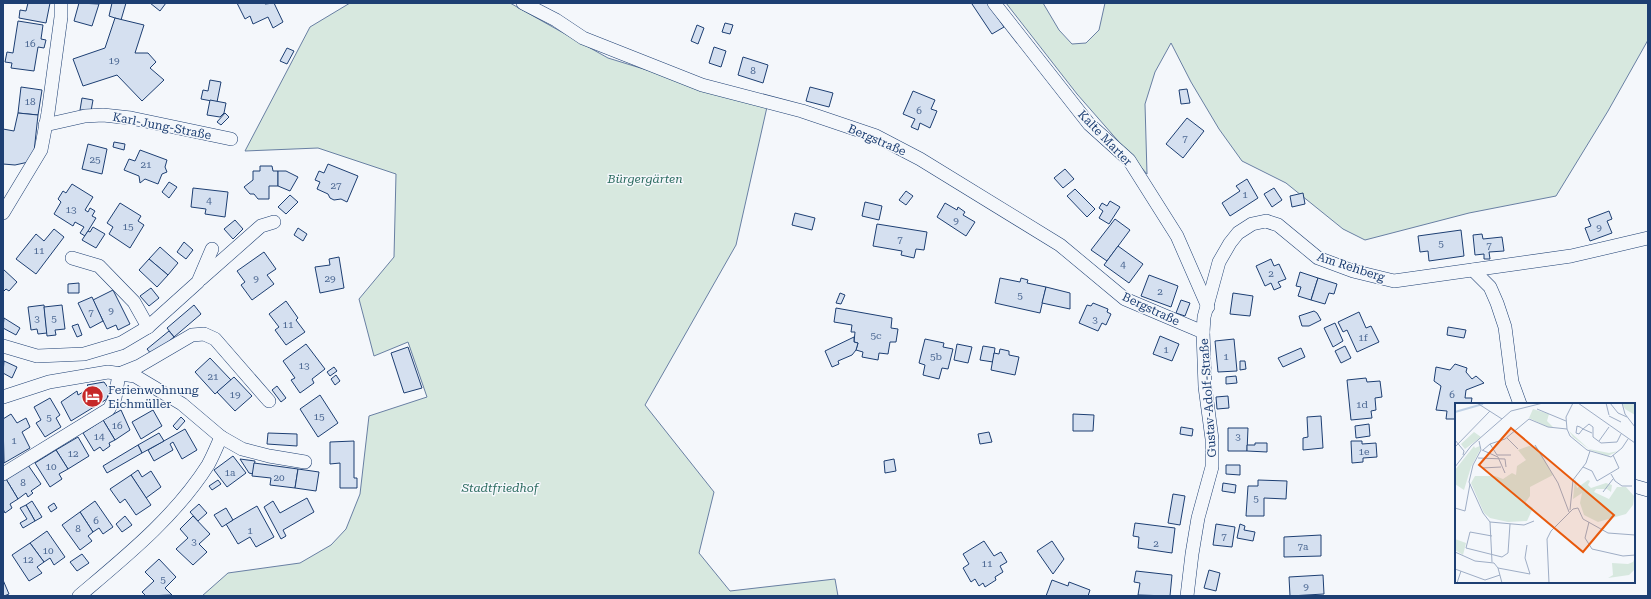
<svg xmlns="http://www.w3.org/2000/svg" width="1651" height="599" font-family="'Roboto Serif',serif">
<style>
.green{fill:#d7e8df;stroke:#687fa3}
.building{fill:#d5e0f0;stroke:#1d3f73}
.lines{fill:none;stroke-linecap:round;stroke-linejoin:round}
.minor-casing{stroke:#1d3f73;stroke-width:14}
.minor{stroke:#f4f7fb;stroke-width:13}
.labels{text-anchor:middle;stroke-width:3;stroke-linejoin:round;paint-order:stroke}
.number-label{font-size:10px;fill:#4b6792}
.street-label{font-size:12px;fill:#1d3f73;stroke:#f4f7fb}
.park-label{font-size:12px;font-style:italic;fill:#2c6c60;stroke:#f4f7fb}
.poi-label{font-size:12px;fill:#1d3f73;stroke:#f4f7fb;text-anchor:start}
.inset-river{fill:none;stroke:#bed0e5;stroke-width:2}
.inset-road{fill:none;stroke:#9eadc5;stroke-width:1}
.view{fill:#e8590c;fill-opacity:0.15;stroke:#e8590c;stroke-width:2}
.inset-edge{fill:none;stroke:#1d3f73;stroke-width:2}
</style>
<rect width="100%" height="100%" fill="#f4f7fb"/>
<g class="green">
<path d="M 350,3 L 510,3 L 608,58 L 767,107 L 736,245 L 645,405 L 714,492 L 699,553 L 730,591 L 835,579 L 838,596 L 202,596 L 228,573 L 300,563 L 331,545 L 346,529 L 360,494 L 369,416 L 427,397 L 408,342 L 374,356 L 359,299 L 394,257 L 396,174 L 318,148 L 245,151 L 310,27 Z"/>
<path d="M 1006,3 L 1043,3 L 1059,30 L 1072,44 L 1086,43 L 1099,30 L 1105,3 L 1648,3 L 1648,40 L 1608,111 L 1556,196 L 1469,213 L 1365,240 L 1343,229 L 1286,183 L 1242,161 L 1219,129 L 1191,82 L 1171,43 L 1155,72 L 1145,104 L 1147,174 L 1077,94 Z"/>
</g>
<g class="building">
<path d="M 28,3 L 50,3 L 46,23 L 19,18 L 20,10 L 26,11 Z"/>
<path d="M 79,3 L 99,4 L 92,26 L 74,21 Z"/>
<path d="M 112,3 L 126,3 L 121,20 L 109,16 Z"/>
<path d="M 150,3 L 166,3 L 160,11 Z"/>
<path d="M 237,3 L 264,3 L 265,4 L 274,3 L 283,22 L 273,28 L 268,17 L 253,24 L 250,16 L 245,19 Z"/>
<path d="M 974,3 L 988,3 L 1004,27 L 992,34 L 972,4 Z"/>
<path d="M 115,18 L 144,25 L 135,53 L 148,53 L 156,62 L 150,68 L 164,80 L 142,101 L 117,75 L 83,86 L 73,59 L 105,48 Z"/>
<path d="M 18,21 L 43,25 L 41,39 L 46,40 L 44,48 L 38,47 L 34,71 L 11,68 L 12,63 L 5,62 L 7,52 L 13,53 Z"/>
<path d="M 725,23 L 733,25 L 730,34 L 722,32 Z"/>
<path d="M 697,25 L 704,28 L 698,44 L 691,41 Z"/>
<path d="M 714,47 L 726,51 L 721,67 L 709,63 Z"/>
<path d="M 287,48 L 294,51 L 287,64 L 280,61 Z"/>
<path d="M 743,57 L 768,65 L 763,83 L 738,75 Z"/>
<path d="M 210,80 L 221,82 L 217,102 L 201,99 L 203,90 L 208,91 Z"/>
<path d="M 21,87 L 42,90 L 38,115 L 18,113 Z"/>
<path d="M 810,87 L 833,93 L 829,107 L 806,101 Z"/>
<path d="M 1187,89 L 1190,103 L 1181,104 L 1179,90 Z"/>
<path d="M 913,91 L 935,100 L 931,109 L 937,111 L 930,128 L 920,123 L 918,130 L 911,127 L 915,119 L 903,114 Z"/>
<path d="M 82,98 L 93,100 L 91,111 L 80,110 Z"/>
<path d="M 210,100 L 226,103 L 224,113 L 220,117 L 207,115 Z"/>
<path d="M 18,113 L 38,115 L 33,161 L 15,165 L 3,164 L 3,129 L 14,131 Z"/>
<path d="M 225,113 L 229,117 L 221,125 L 217,122 Z"/>
<path d="M 1187,118 L 1204,131 L 1183,158 L 1166,144 Z"/>
<path d="M 114,142 L 125,144 L 124,150 L 113,147 Z"/>
<path d="M 88,144 L 107,149 L 102,174 L 82,169 Z"/>
<path d="M 140,150 L 167,160 L 165,167 L 167,172 L 162,174 L 158,184 L 145,179 L 140,183 L 139,176 L 124,170 L 129,159 L 135,161 Z"/>
<path d="M 328,164 L 358,176 L 347,202 L 341,199 L 334,200 L 330,198 L 328,194 L 317,189 L 320,182 L 315,180 L 319,171 L 324,173 Z"/>
<path d="M 260,166 L 272,166 L 273,171 L 278,171 L 278,186 L 269,186 L 269,199 L 258,199 L 254,194 L 250,194 L 244,187 L 253,180 L 253,171 L 260,171 Z"/>
<path d="M 1065,169 L 1074,179 L 1063,188 L 1054,178 Z"/>
<path d="M 278,171 L 286,171 L 298,177 L 290,191 L 278,186 Z"/>
<path d="M 1247,179 L 1258,198 L 1230,216 L 1222,203 L 1240,191 L 1236,186 Z"/>
<path d="M 169,182 L 177,187 L 169,198 L 162,192 Z"/>
<path d="M 72,184 L 93,197 L 85,210 L 88,212 L 90,208 L 95,211 L 92,216 L 96,218 L 85,236 L 80,233 L 84,227 L 75,222 L 73,226 L 54,214 L 61,202 L 58,199 L 63,191 L 66,193 Z"/>
<path d="M 193,188 L 228,192 L 225,217 L 205,214 L 206,209 L 191,207 Z"/>
<path d="M 1274,188 L 1282,200 L 1272,207 L 1264,194 Z"/>
<path d="M 1075,189 L 1095,209 L 1087,217 L 1067,196 Z"/>
<path d="M 906,191 L 913,196 L 906,205 L 899,200 Z"/>
<path d="M 1303,193 L 1305,204 L 1292,207 L 1290,196 Z"/>
<path d="M 290,195 L 298,202 L 286,214 L 278,207 Z"/>
<path d="M 1110,201 L 1120,207 L 1109,224 L 1099,218 L 1103,211 L 1099,208 L 1102,203 L 1107,206 Z"/>
<path d="M 865,202 L 882,206 L 879,220 L 862,216 Z"/>
<path d="M 120,203 L 141,216 L 138,221 L 144,225 L 130,248 L 109,234 L 113,227 L 107,223 Z"/>
<path d="M 945,203 L 957,210 L 958,207 L 965,212 L 963,215 L 975,222 L 966,236 L 937,217 Z"/>
<path d="M 1609,211 L 1612,219 L 1607,221 L 1612,233 L 1590,241 L 1585,228 L 1591,226 L 1588,219 Z"/>
<path d="M 795,213 L 815,218 L 812,230 L 792,225 Z"/>
<path d="M 1115,219 L 1130,230 L 1107,261 L 1091,250 Z"/>
<path d="M 235,220 L 243,229 L 233,239 L 224,229 Z"/>
<path d="M 877,224 L 927,232 L 924,250 L 916,249 L 914,258 L 901,255 L 902,251 L 873,246 Z"/>
<path d="M 93,227 L 105,234 L 96,248 L 82,240 L 88,231 L 90,232 Z"/>
<path d="M 298,228 L 307,234 L 303,241 L 294,235 Z"/>
<path d="M 54,229 L 64,237 L 36,274 L 16,259 L 36,234 L 44,241 Z"/>
<path d="M 1461,230 L 1464,256 L 1429,261 L 1428,251 L 1420,252 L 1418,236 Z"/>
<path d="M 1482,234 L 1483,239 L 1502,237 L 1504,251 L 1489,252 L 1490,259 L 1484,259 L 1484,254 L 1475,255 L 1473,235 Z"/>
<path d="M 184,242 L 193,250 L 186,259 L 177,252 Z"/>
<path d="M 1118,246 L 1143,264 L 1129,283 L 1104,265 Z"/>
<path d="M 160,247 L 178,263 L 168,275 L 149,259 Z"/>
<path d="M 264,252 L 276,269 L 267,275 L 274,284 L 252,300 L 241,285 L 245,282 L 237,271 Z"/>
<path d="M 339,257 L 344,288 L 320,293 L 315,267 L 330,265 L 329,259 Z"/>
<path d="M 149,259 L 168,275 L 157,287 L 139,270 Z"/>
<path d="M 1271,259 L 1274,266 L 1279,264 L 1286,279 L 1278,282 L 1281,287 L 1274,290 L 1271,283 L 1265,286 L 1256,266 Z"/>
<path d="M 3,269 L 17,282 L 9,291 L 6,289 L 3,292 Z"/>
<path d="M 1300,272 L 1318,278 L 1311,300 L 1298,296 L 1301,287 L 1296,286 Z"/>
<path d="M 1149,275 L 1178,286 L 1171,307 L 1141,296 Z"/>
<path d="M 1000,278 L 1020,282 L 1021,278 L 1028,280 L 1027,283 L 1046,287 L 1040,313 L 995,303 Z"/>
<path d="M 1318,278 L 1337,284 L 1334,294 L 1329,293 L 1325,304 L 1311,300 Z"/>
<path d="M 79,283 L 79,293 L 68,293 L 68,284 Z"/>
<path d="M 1046,287 L 1070,293 L 1070,309 L 1042,303 Z"/>
<path d="M 151,288 L 159,298 L 149,306 L 140,296 Z"/>
<path d="M 113,290 L 130,324 L 118,330 L 116,325 L 107,329 L 93,300 Z"/>
<path d="M 840,293 L 845,295 L 841,304 L 836,303 Z"/>
<path d="M 1233,293 L 1253,296 L 1250,316 L 1230,314 Z"/>
<path d="M 92,297 L 103,321 L 90,328 L 78,303 Z"/>
<path d="M 1181,300 L 1190,303 L 1185,316 L 1176,313 Z"/>
<path d="M 286,301 L 298,318 L 296,320 L 305,332 L 286,345 L 275,330 L 279,327 L 269,314 Z"/>
<path d="M 1093,303 L 1108,309 L 1107,312 L 1111,314 L 1106,325 L 1102,323 L 1098,331 L 1079,323 L 1087,305 L 1091,306 Z"/>
<path d="M 44,305 L 47,333 L 38,334 L 37,329 L 31,330 L 28,307 Z"/>
<path d="M 62,305 L 65,329 L 55,330 L 56,335 L 47,336 L 44,307 Z"/>
<path d="M 194,305 L 201,314 L 174,337 L 167,328 Z"/>
<path d="M 836,308 L 892,318 L 891,328 L 898,329 L 896,342 L 890,342 L 888,354 L 879,353 L 878,360 L 862,357 L 863,352 L 856,350 L 858,343 L 854,342 L 855,332 L 851,332 L 852,325 L 834,322 Z"/>
<path d="M 1314,311 L 1317,313 L 1321,320 L 1309,326 L 1302,326 L 1299,316 Z"/>
<path d="M 1359,312 L 1366,328 L 1371,326 L 1379,342 L 1357,352 L 1347,330 L 1343,332 L 1338,322 Z"/>
<path d="M 4,318 L 20,328 L 16,335 L 3,328 Z"/>
<path d="M 1335,323 L 1343,341 L 1333,347 L 1324,328 Z"/>
<path d="M 78,324 L 82,335 L 77,337 L 72,326 Z"/>
<path d="M 1448,327 L 1466,330 L 1464,338 L 1447,335 Z"/>
<path d="M 169,331 L 174,337 L 152,355 L 147,349 Z"/>
<path d="M 1160,336 L 1179,344 L 1172,361 L 1153,354 Z"/>
<path d="M 854,337 L 854,342 L 858,343 L 856,350 L 852,355 L 838,361 L 839,364 L 832,367 L 825,351 Z"/>
<path d="M 925,339 L 944,343 L 943,347 L 953,349 L 948,369 L 942,368 L 939,379 L 923,375 L 925,365 L 919,363 Z"/>
<path d="M 1234,339 L 1237,371 L 1218,372 L 1215,341 Z"/>
<path d="M 306,344 L 325,369 L 312,379 L 314,383 L 300,393 L 291,380 L 295,378 L 283,361 Z"/>
<path d="M 957,344 L 972,347 L 968,363 L 954,360 Z"/>
<path d="M 983,346 L 995,348 L 993,362 L 980,360 Z"/>
<path d="M 1345,346 L 1351,358 L 1341,363 L 1335,351 Z"/>
<path d="M 408,347 L 422,388 L 404,393 L 391,353 Z"/>
<path d="M 1301,348 L 1305,357 L 1283,367 L 1278,358 Z"/>
<path d="M 1000,349 L 1009,351 L 1009,355 L 1019,357 L 1015,375 L 991,370 L 994,353 L 999,354 Z"/>
<path d="M 210,358 L 231,380 L 215,394 L 195,372 Z"/>
<path d="M 4,361 L 17,367 L 12,378 L 3,373 Z"/>
<path d="M 1240,361 L 1245,361 L 1246,369 L 1240,370 Z"/>
<path d="M 1455,364 L 1467,368 L 1466,372 L 1472,379 L 1476,376 L 1484,383 L 1466,390 L 1465,398 L 1472,398 L 1471,404 L 1456,404 L 1456,419 L 1446,419 L 1447,411 L 1436,410 L 1441,386 L 1434,381 L 1436,367 L 1450,370 Z"/>
<path d="M 334,367 L 337,371 L 330,376 L 327,372 Z"/>
<path d="M 336,375 L 340,381 L 335,385 L 331,379 Z"/>
<path d="M 1236,376 L 1237,383 L 1226,384 L 1226,377 Z"/>
<path d="M 234,377 L 252,396 L 235,411 L 217,392 Z"/>
<path d="M 1366,378 L 1367,382 L 1380,381 L 1382,397 L 1375,398 L 1376,410 L 1371,411 L 1372,418 L 1351,420 L 1347,380 Z"/>
<path d="M 104,382 L 109,389 L 107,399 L 71,421 L 61,402 L 77,391 L 78,395 L 90,388 L 87,385 Z"/>
<path d="M 277,386 L 286,398 L 281,402 L 272,390 Z"/>
<path d="M 320,395 L 338,423 L 318,437 L 300,409 Z"/>
<path d="M 1228,396 L 1229,408 L 1217,409 L 1216,397 Z"/>
<path d="M 50,398 L 60,415 L 56,418 L 61,427 L 45,437 L 36,423 L 41,420 L 34,407 Z"/>
<path d="M 121,410 L 130,430 L 115,440 L 103,420 Z"/>
<path d="M 153,410 L 162,426 L 141,439 L 132,422 Z"/>
<path d="M 11,414 L 17,423 L 26,418 L 30,427 L 22,432 L 30,448 L 4,463 L 3,419 Z"/>
<path d="M 1073,414 L 1094,415 L 1093,431 L 1073,431 Z"/>
<path d="M 1321,416 L 1323,448 L 1303,450 L 1303,438 L 1308,437 L 1307,417 Z"/>
<path d="M 181,417 L 185,421 L 177,430 L 173,426 Z"/>
<path d="M 103,420 L 115,440 L 109,443 L 110,446 L 103,451 L 100,447 L 94,451 L 83,433 Z"/>
<path d="M 1369,424 L 1370,436 L 1356,438 L 1355,426 Z"/>
<path d="M 1181,427 L 1193,429 L 1192,436 L 1180,434 Z"/>
<path d="M 1228,428 L 1248,428 L 1247,451 L 1228,451 Z"/>
<path d="M 185,429 L 197,450 L 182,459 L 173,442 L 170,444 L 173,450 L 154,461 L 148,450 Z"/>
<path d="M 989,432 L 992,442 L 980,444 L 978,434 Z"/>
<path d="M 159,433 L 164,441 L 142,453 L 138,445 Z"/>
<path d="M 268,433 L 297,434 L 297,446 L 267,444 Z"/>
<path d="M 78,437 L 89,456 L 68,469 L 56,450 Z"/>
<path d="M 354,441 L 354,478 L 357,478 L 357,488 L 340,488 L 340,463 L 330,464 L 330,442 Z"/>
<path d="M 1351,441 L 1362,441 L 1362,444 L 1376,443 L 1377,457 L 1363,458 L 1363,462 L 1352,463 Z"/>
<path d="M 1255,443 L 1267,443 L 1267,452 L 1247,451 L 1247,445 L 1255,445 Z"/>
<path d="M 138,445 L 142,453 L 107,473 L 103,466 Z"/>
<path d="M 56,450 L 68,469 L 59,474 L 62,479 L 50,487 L 35,463 Z"/>
<path d="M 233,456 L 246,473 L 227,487 L 214,470 Z"/>
<path d="M 240,459 L 255,461 L 253,474 L 249,473 Z"/>
<path d="M 894,459 L 896,471 L 885,473 L 884,461 Z"/>
<path d="M 254,463 L 298,469 L 295,488 L 270,485 L 271,478 L 252,476 Z"/>
<path d="M 28,465 L 41,484 L 31,491 L 33,493 L 28,497 L 26,493 L 18,499 L 6,479 Z"/>
<path d="M 1226,465 L 1240,465 L 1240,475 L 1226,474 Z"/>
<path d="M 298,469 L 319,472 L 316,491 L 295,488 Z"/>
<path d="M 138,470 L 142,477 L 151,471 L 161,487 L 146,498 L 131,475 Z"/>
<path d="M 131,475 L 151,505 L 136,515 L 125,499 L 120,503 L 110,489 Z"/>
<path d="M 6,479 L 18,499 L 10,504 L 12,508 L 5,513 L 3,509 L 3,481 Z"/>
<path d="M 218,480 L 221,484 L 212,490 L 209,486 Z"/>
<path d="M 1258,480 L 1287,481 L 1286,499 L 1264,498 L 1264,516 L 1246,516 L 1248,486 L 1258,486 Z"/>
<path d="M 1223,483 L 1236,485 L 1235,493 L 1222,491 Z"/>
<path d="M 1173,494 L 1185,496 L 1180,525 L 1168,523 Z"/>
<path d="M 307,498 L 314,512 L 283,530 L 286,536 L 281,539 L 264,507 L 273,501 L 280,513 Z"/>
<path d="M 32,501 L 42,517 L 35,521 L 26,505 Z"/>
<path d="M 95,501 L 113,527 L 103,534 L 99,528 L 93,532 L 80,512 Z"/>
<path d="M 54,503 L 57,508 L 51,512 L 48,507 Z"/>
<path d="M 199,504 L 207,513 L 198,521 L 190,512 Z"/>
<path d="M 26,505 L 35,521 L 23,528 L 20,523 L 27,519 L 20,508 Z"/>
<path d="M 257,506 L 274,537 L 256,547 L 250,537 L 238,544 L 226,524 Z"/>
<path d="M 226,508 L 233,520 L 222,527 L 214,515 Z"/>
<path d="M 80,512 L 93,532 L 88,536 L 92,541 L 80,550 L 62,525 Z"/>
<path d="M 125,516 L 132,525 L 122,532 L 116,524 Z"/>
<path d="M 193,516 L 210,534 L 199,544 L 207,552 L 193,565 L 176,549 L 188,538 L 180,529 Z"/>
<path d="M 1135,523 L 1175,528 L 1172,553 L 1138,548 L 1139,537 L 1133,536 Z"/>
<path d="M 1216,524 L 1235,527 L 1232,547 L 1213,545 Z"/>
<path d="M 1240,524 L 1245,526 L 1244,530 L 1255,532 L 1253,541 L 1237,538 Z"/>
<path d="M 47,531 L 65,557 L 54,565 L 50,558 L 44,562 L 30,543 Z"/>
<path d="M 1321,535 L 1321,556 L 1284,557 L 1284,537 Z"/>
<path d="M 984,541 L 994,556 L 1001,552 L 1007,562 L 1000,566 L 1003,572 L 995,577 L 996,580 L 985,587 L 983,583 L 979,586 L 975,579 L 971,582 L 963,568 L 969,564 L 963,554 Z"/>
<path d="M 1052,541 L 1064,559 L 1053,574 L 1037,551 Z"/>
<path d="M 30,543 L 44,562 L 37,567 L 42,573 L 29,581 L 12,555 Z"/>
<path d="M 82,554 L 89,563 L 77,571 L 70,562 Z"/>
<path d="M 159,559 L 176,577 L 165,588 L 172,595 L 146,596 L 142,592 L 154,581 L 145,572 Z"/>
<path d="M 1209,570 L 1220,573 L 1216,591 L 1204,588 Z"/>
<path d="M 1136,571 L 1172,575 L 1170,596 L 1138,595 L 1140,583 L 1134,582 Z"/>
<path d="M 1323,575 L 1324,594 L 1290,596 L 1289,577 Z"/>
<path d="M 3,580 L 9,594 L 4,596 L 3,596 Z"/>
<path d="M 1052,580 L 1068,586 L 1069,582 L 1090,590 L 1088,596 L 1046,596 Z"/>
</g>
<g class="lines">
<defs>
<g id="minor">
<path d="M 523,3 L 556,20 L 583,38 L 702,85 L 802,111 L 876,136 L 920,159 L 1060,245 L 1125,299 L 1203,332"/>
<path d="M 994,3 L 1089,124 L 1129,160 L 1177,236 L 1208,307"/>
<path d="M 45,125 L 85,116 L 103,115 L 131,118 L 231,139"/>
<path d="M 3,213 L 41,150 L 48,113 L 61,17 L 61,3"/>
<path d="M 72,258 L 99,266 L 134,302 L 148,327"/>
<path d="M 1473,270 L 1490,287 L 1497,303 L 1505,327 L 1512,382 L 1520,404"/>
<path d="M 201,279 L 261,226 L 274,222"/>
<path d="M 3,346 L 37,356 L 84,354 L 121,343 L 148,327 L 198,282 L 212,249"/>
<path d="M 3,397 L 49,382 L 108,372 L 135,376 L 182,404 L 221,437 L 242,449 L 269,456 L 305,462"/>
<path d="M 3,474 L 109,409 L 115,398 L 119,374 L 139,366 L 192,335 L 204,334 L 215,339 L 269,401"/>
<path d="M 1634,486 L 1648,490"/>
<path d="M 79,596 C 125,557 175,517 208,465 C 213,456 217,446 221,437"/>
<path d="M 1187,596 L 1192,554 L 1198,518 L 1212,467 L 1212,439 L 1205,387 L 1203,332 L 1204,317 L 1219,262 L 1230,243 L 1238,233 L 1252,224 L 1266,221 L 1278,225 L 1318,258 L 1353,271 L 1394,281 L 1571,256 L 1648,238"/>
</g>
</defs>
<use href="#minor" class="minor-casing"/>
<use href="#minor" class="minor"/>
</g>
<defs>
<symbol id="hotel-disc" viewBox="-11 -11 22 22"><circle r="9.5" fill="#c62828" stroke="#f4f7fb"/><path d="M-6-4.5h1.5V1H6V5H4.5V3h-9V5H-6ZM-4 0a1.8 1.8 0 1 1 3.6 0ZM.5 0V-2.5h3Q6-2.5 6 0Z" fill="#fff"/></symbol>
</defs>
<g fill-rule="evenodd">
<use href="#hotel-disc" x="80" y="384" width="25" height="25"/>
</g>
<g class="labels">
<g class="number-label">
<text x="30" y="47">16</text>
<text x="114" y="64">19</text>
<text x="753" y="74">8</text>
<text x="30" y="105">18</text>
<text x="919" y="114">6</text>
<text x="1185" y="142">7</text>
<text x="95" y="163">25</text>
<text x="146" y="168">21</text>
<text x="336" y="189">27</text>
<text x="1245" y="198">1</text>
<text x="209" y="204">4</text>
<text x="71" y="213">13</text>
<text x="956" y="224">9</text>
<text x="128" y="230">15</text>
<text x="1599" y="231">9</text>
<text x="900" y="243">7</text>
<text x="1441" y="247">5</text>
<text x="1489" y="249">7</text>
<text x="39" y="254">11</text>
<text x="1123" y="268">4</text>
<text x="1271" y="277">2</text>
<text x="256" y="282">9</text>
<text x="330" y="282">29</text>
<text x="1160" y="295">2</text>
<text x="1020" y="299">5</text>
<text x="111" y="314">9</text>
<text x="91" y="316">7</text>
<text x="37" y="322">3</text>
<text x="54" y="322">5</text>
<text x="1095" y="323">3</text>
<text x="288" y="328">11</text>
<text x="876" y="339">5c</text>
<text x="1363" y="341">1f</text>
<text x="1166" y="353">1</text>
<text x="936" y="360">5b</text>
<text x="1226" y="360">1</text>
<text x="304" y="369">13</text>
<text x="213" y="380">21</text>
<text x="235" y="398">19</text>
<text x="1452" y="398">6</text>
<text x="1362" y="408">1d</text>
<text x="319" y="420">15</text>
<text x="49" y="421">5</text>
<text x="117" y="429">16</text>
<text x="99" y="440">14</text>
<text x="1238" y="440">3</text>
<text x="14" y="444">1</text>
<text x="1364" y="455">1e</text>
<text x="73" y="457">12</text>
<text x="51" y="470">10</text>
<text x="230" y="476">1a</text>
<text x="279" y="481">20</text>
<text x="23" y="486">8</text>
<text x="1256" y="502">5</text>
<text x="96" y="524">6</text>
<text x="78" y="532">8</text>
<text x="250" y="534">1</text>
<text x="1224" y="540">7</text>
<text x="194" y="545">3</text>
<text x="1156" y="547">2</text>
<text x="1303" y="550">7a</text>
<text x="48" y="554">10</text>
<text x="28" y="563">12</text>
<text x="987" y="567">11</text>
<text x="163" y="583">5</text>
<text x="1306" y="590">9</text>
</g>
<g class="street-label">
<text transform="translate(162 126) rotate(11)" y="4">Karl-Jung-Straße</text>
<text transform="translate(1105 138) rotate(46)" y="4">Kalte Marter</text>
<text transform="translate(877 140) rotate(23)" y="4">Bergstraße</text>
<text transform="translate(1351 267) rotate(18)" y="4">Am Rehberg</text>
<text transform="translate(1151 309) rotate(25)" y="4">Bergstraße</text>
<text transform="translate(1208 398) rotate(-94)" y="4">Gustav-Adolf-Straße</text>
</g>
<g class="park-label">
<text x="645" y="183">Bürgergärten</text>
<text x="500" y="492">Stadtfriedhof</text>
</g>
<g class="poi-label">
<text x="108" y="394">Ferienwohnung<tspan x="108" dy="14">Eichmüller</tspan></text>
</g>
</g>
<g transform="translate(1455 403)">
<rect width="180" height="180" fill="#f4f7fb"/>
<path d="M 167,0 L 180,0 L 180,12 L 170,6 ZM 78,6 L 94,11 L 92,18 L 98,24 L 93,24 L 74,15 ZM 114,28 L 134,46 L 154,50 L 163,48 L 153,53 L 135,47 L 118,34 ZM 19,29 L 26,34 L 10,46 L 6,41 ZM 19,43 L 20,45 L 25,43 L 25,47 L 16,64 L 9,87 L 0,81 L 0,67 ZM 74,43 L 82,44 L 98,72 L 75,84 L 75,93 L 70,100 L 78,105 L 72,118 L 53,119 L 35,115 L 29,110 L 16,80 L 20,73 L 40,73 L 48,76 L 57,70 L 61,72 L 62,63 L 71,57 L 63,47 ZM 120,75 L 122,85 L 133,77 L 135,78 L 133,82 L 136,85 L 151,80 L 157,82 L 156,89 L 152,86 L 141,86 L 139,89 L 154,96 L 162,84 L 171,84 L 179,93 L 178,102 L 171,111 L 143,119 L 129,112 L 125,100 L 127,90 L 118,96 ZM 0,136 L 11,140 L 8,152 L 0,147 ZM 180,154 L 180,166 L 174,172 L 153,175 L 158,172 L 157,160 L 173,161 L 178,159 Z" fill="#d7e8df"/>
<path class="inset-river" d="M 0,9 L 28,1"/>
<path class="inset-road" d="M 22,0 L 47,16M 118,0 L 111,14 L 112,26 L 115,33 L 132,47 L 156,54 L 167,45 L 173,36M 123,0 L 180,40M 151,0 L 154,12M 155,0 L 163,10 L 172,14M 167,0 L 170,11 L 180,24M 82,6 L 111,18M 154,13 L 166,19M 134,21 L 138,24 L 138,34 L 146,40 L 162,39 L 166,31M 134,21 L 128,26 L 127,27 L 124,31 L 121,30 L 122,23 L 125,24 L 128,26 L 137,30M 52,35 L 63,46M 0,37 L 9,48 L 8,52M 24,38 L 26,47 L 18,62 L 14,79 L 28,110 L 35,119M 144,38 L 154,24M 35,41 L 42,52 L 56,52M 80,42 L 103,80 L 114,109M 0,44 L 35,8M 27,47 L 43,54 L 50,70M 28,47 L 35,41 L 50,36 L 74,16 L 93,24 L 112,26M 23,55 L 50,56 L 51,64M 0,64 L 16,43 L 56,8 L 88,0M 128,64 L 137,68 L 142,78 L 164,65 L 158,52M 27,65 L 46,64M 156,71 L 160,78 L 167,83 L 177,83M 148,89 L 158,76M 0,105 L 10,108 L 15,81M 115,107 L 118,77 L 131,60 L 135,48M 35,119 L 69,122 L 79,118M 35,119 L 37,159M 134,119 L 130,135 L 137,146 L 168,153 L 180,152M 37,133 L 15,129 L 11,145 L 47,154 L 53,150 L 55,121M 0,149 L 20,158 L 39,160 L 43,165 L 47,180M 43,165 L 75,171 L 70,155 L 72,142M 0,166 L 30,177 L 45,172M 2,180 L 6,168M 94,180 L 92,136 L 96,128 L 118,106 L 123,105 L 128,116 L 153,130 L 180,132"/>
<path class="view" d="M 56,25 L 159,112 L 128,149 L 24,62 Z"/>
<rect width="180" height="180" class="inset-edge"/>
</g>
<rect width="1651" height="599" fill="none" stroke="#1d3f73" stroke-width="8"/>
</svg>
